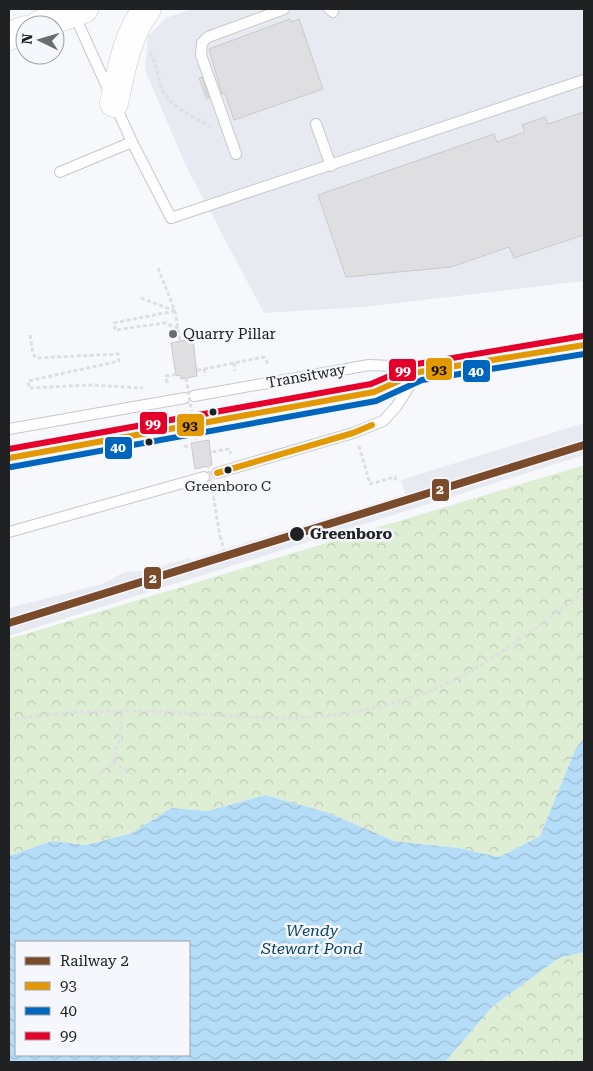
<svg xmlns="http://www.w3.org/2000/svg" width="593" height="1071" font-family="'Roboto Serif',serif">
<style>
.built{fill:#e8eaf2}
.forest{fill:url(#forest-crowns)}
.water{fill:url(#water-waves);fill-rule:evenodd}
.building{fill:#dfdfe1;stroke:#cac9cb}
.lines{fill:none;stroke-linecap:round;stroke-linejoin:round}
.lane-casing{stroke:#c8c8cb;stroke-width:12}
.primary-casing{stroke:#c8c8cb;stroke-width:29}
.path{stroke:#dfdfe0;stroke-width:3;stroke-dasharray:4 2.5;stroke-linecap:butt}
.lane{stroke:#fefefe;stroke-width:10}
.primary{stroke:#fefefe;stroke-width:28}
.path-bridge{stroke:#dfdfe0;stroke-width:3;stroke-dasharray:4 2.5;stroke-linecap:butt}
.bus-1-casing{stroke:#f6f7fc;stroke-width:10}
.bus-2-casing{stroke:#f6f7fc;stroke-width:10}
.bus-3-casing{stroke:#f6f7fc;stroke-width:10}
.bus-1{stroke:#e29904;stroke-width:6}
.bus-2{stroke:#0065bd;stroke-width:6}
.bus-3{stroke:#e4002b;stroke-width:6}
.rail-1-casing{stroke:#f6f7fc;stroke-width:11}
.rail-1{stroke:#7a4b2a;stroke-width:8}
.poi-dot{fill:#6b6c6f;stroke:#f6f7fc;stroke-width:2}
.bus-dot{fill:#202123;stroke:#f6f7fc;stroke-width:2}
.labels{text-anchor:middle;stroke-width:5;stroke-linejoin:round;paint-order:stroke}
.bus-label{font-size:14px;fill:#202123;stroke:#f6f7fc}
.poi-label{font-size:15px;fill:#202123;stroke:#f6f7fc;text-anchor:start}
.street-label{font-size:15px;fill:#202123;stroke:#f6f7fc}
.stop-label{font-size:15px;font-weight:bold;fill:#202123;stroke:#f6f7fc;text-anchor:start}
.water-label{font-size:16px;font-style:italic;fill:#074563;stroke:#f6f7fc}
.line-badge{stroke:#f6f7fc;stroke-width:2}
.badge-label{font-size:14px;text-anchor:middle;font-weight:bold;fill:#fff}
.pale-badge-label{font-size:14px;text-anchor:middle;font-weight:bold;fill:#111}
</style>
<defs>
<pattern id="forest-crowns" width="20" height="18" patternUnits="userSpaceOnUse" patternTransform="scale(1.25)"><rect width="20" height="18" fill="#deeed4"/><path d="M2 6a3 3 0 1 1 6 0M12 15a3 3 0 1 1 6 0" fill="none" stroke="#beccb6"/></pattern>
<pattern id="water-waves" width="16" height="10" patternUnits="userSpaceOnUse" patternTransform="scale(1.25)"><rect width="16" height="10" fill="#b5ddf8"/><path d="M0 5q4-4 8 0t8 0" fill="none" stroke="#9bbdd4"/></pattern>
</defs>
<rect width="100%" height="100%" fill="#f7f8fb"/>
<g class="built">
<path d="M 192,9 L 584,9 L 584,281 L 364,307 L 264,313 L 186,166 L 145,70 L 148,36 L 166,18 Z"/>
<path d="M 584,423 L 584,455 L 9,636 L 9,608 L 102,584 L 125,572 L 143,571 L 189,558 L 190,560 L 405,494 L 401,480 Z"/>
</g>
<g class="forest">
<path d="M 584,465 L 584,738 L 576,748 L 540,836 L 499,857 L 458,848 L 394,841 L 329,813 L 265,795 L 208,811 L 171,808 L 132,833 L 86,845 L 52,841 L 9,856 L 9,639 Z"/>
<path d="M 584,952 L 584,1062 L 445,1062 L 492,1007 L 559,958 Z"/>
</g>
<path class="water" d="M 584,738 L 584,952 L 559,958 L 492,1007 L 445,1062 L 9,1062 L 9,856 L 52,841 L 86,845 L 132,833 L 171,808 L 208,811 L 265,795 L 329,813 L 394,841 L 458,848 L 499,857 L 540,836 L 576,748 ZM 16,942 L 189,942 L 189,1055 L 16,1055 Z"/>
<g class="building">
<path d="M 290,19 L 291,22 L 299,19 L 323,89 L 234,120 L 225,93 L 222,94 L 209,49 Z"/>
<path d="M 202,77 L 209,98 L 207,99 L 199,78 Z"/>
<path d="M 584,112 L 584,235 L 514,258 L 509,247 L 451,267 L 346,277 L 318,195 L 494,134 L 497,142 L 525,132 L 522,125 L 545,117 L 548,124 Z"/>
<path d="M 193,338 L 197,376 L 181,379 L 180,375 L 176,376 L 171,343 Z"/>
<path d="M 209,440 L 212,465 L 195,469 L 191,443 Z"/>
</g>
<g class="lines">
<defs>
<g id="lane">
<path d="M 329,9 L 333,12"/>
<path d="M 74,14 L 132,142 L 171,218 L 584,80"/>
<path d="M 316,124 L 331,166"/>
<path d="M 236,154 L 201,55 L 202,43 L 208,37 L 284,9"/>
<path d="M 60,172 L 132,142"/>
<path d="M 194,396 L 369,365 L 392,366 L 419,372"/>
<path d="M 198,422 L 374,392 L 419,372 L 584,345"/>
<path d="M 9,429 L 185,398"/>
<path d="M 9,458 L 189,424"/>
<path d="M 217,473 L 353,433 L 383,421 L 396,407 L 418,373"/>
<path d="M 9,532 L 204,477"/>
</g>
<g id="primary">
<path d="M 39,25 L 84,9"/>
<path d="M 9,36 L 25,30"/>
<path d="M 114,103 C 121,71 127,34 147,9"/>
</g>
</defs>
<use href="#lane" class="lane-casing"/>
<use href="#primary" class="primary-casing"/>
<g class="path">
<path d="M 150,53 C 156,63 157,74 161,86 C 168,107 193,116 211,127"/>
<path d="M 158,268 L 175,311 L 186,378"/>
<path d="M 141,298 L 175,311"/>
<path d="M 175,311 L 114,323 L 115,330 L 165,323 L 179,329"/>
<path d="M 30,335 L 33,354 L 36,358 L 118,354 L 119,361 L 28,381 L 29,388 L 90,385 L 143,388"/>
<path d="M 234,363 L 235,371"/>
<path d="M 204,369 L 264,357 L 268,364"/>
<path d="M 167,383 L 166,376 L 204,369 L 205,376"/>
<path d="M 197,443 L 199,454 L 206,453 L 207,458"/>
<path d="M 184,446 L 198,449"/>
<path d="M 359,446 L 370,484 L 395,477 L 396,481"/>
<path d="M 206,453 L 229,449 L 231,454"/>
<path d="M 220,536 L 224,550"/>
<path d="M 9,720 C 47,713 86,711 125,711 C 195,711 273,724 341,714 C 365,711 390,704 414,697 C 477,676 531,630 584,593"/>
<path d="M 113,762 L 132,774"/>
<path d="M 98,775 L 113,762 L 120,736 L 122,711"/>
</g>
<use href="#lane" class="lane"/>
<use href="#primary" class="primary"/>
<g class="path-bridge">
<path d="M 186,378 L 197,443"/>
<path d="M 207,458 L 220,536"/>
</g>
<defs>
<g id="bus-1">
<path d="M 9,458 L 374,392 L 419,372 L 584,345"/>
<path d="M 217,473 L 353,433 L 372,425"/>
</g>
<path id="bus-2" d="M 11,467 L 376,401 L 422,380 L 584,354"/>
<path id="bus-3" d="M 9,449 L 371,384 L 417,364 L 583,336"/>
</defs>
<use href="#bus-1" class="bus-1-casing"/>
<use href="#bus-2" class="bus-2-casing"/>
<use href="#bus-3" class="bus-3-casing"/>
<use href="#bus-1" class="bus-1"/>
<use href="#bus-2" class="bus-2"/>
<use href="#bus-3" class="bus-3"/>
<defs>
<path id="rail-1" d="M 9,623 L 584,445"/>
</defs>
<use href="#rail-1" class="rail-1-casing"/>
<use href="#rail-1" class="rail-1"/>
</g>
<circle class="poi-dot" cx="173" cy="334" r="5"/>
<g class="bus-dot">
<circle cx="213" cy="412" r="4.5"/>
<circle cx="149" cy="442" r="4.5"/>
<circle cx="228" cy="470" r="4.5"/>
<circle cx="297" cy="534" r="8"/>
</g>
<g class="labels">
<g class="bus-label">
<text x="228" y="491">Greenboro C</text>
</g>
<g class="poi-label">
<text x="183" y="339">Quarry Pillar</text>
</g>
<g class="street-label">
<text transform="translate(306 376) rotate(-10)" y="5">Transitway</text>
</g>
<g class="stop-label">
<text x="310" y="539">Greenboro</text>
</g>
<g class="water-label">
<text x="312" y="936">Wendy<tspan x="312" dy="18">Stewart Pond</tspan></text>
</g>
</g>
<g class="line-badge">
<rect x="425" y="357" width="28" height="24" rx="5" fill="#e29904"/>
<rect x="388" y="358" width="29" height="24" rx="5" fill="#e4002b"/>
<rect x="462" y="359" width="29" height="24" rx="5" fill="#0065bd"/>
<rect x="139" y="411" width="29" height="24" rx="5" fill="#e4002b"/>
<rect x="176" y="413" width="29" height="24" rx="5" fill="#e29904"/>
<rect x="104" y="436" width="29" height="24" rx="5" fill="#0065bd"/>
<rect x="431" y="478" width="19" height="24" rx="5" fill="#7a4b2a"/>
<rect x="143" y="566" width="19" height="24" rx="5" fill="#7a4b2a"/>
</g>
<g class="badge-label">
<text x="403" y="375">99</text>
<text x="476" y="376">40</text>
<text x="153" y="428">99</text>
<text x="118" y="452">40</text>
<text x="440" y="494">2</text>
<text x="153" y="583">2</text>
</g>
<g class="pale-badge-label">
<text x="439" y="374">93</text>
<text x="190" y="430">93</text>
</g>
<rect width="593" height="1071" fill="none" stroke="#202123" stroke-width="20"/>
<rect x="15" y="941" width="175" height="115" fill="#f6f7fc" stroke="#a0a1a5"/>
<rect x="25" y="957" width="25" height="8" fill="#7a4b2a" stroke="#a0a1a5"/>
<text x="60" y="966" font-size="15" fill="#202123">Railway 2</text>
<rect x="25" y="982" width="25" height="8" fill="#e29904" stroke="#a0a1a5"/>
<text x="60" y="991" font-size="15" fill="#202123">93</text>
<rect x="25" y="1007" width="25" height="8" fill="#0065bd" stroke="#a0a1a5"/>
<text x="60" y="1016" font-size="15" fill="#202123">40</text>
<rect x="25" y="1032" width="25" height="8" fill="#e4002b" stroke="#a0a1a5"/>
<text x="60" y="1041" font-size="15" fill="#202123">99</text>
<g transform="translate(40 40) rotate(275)"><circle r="24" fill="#f6f7fc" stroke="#a0a1a5"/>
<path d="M0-4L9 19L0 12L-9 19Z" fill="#6b6c6f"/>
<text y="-8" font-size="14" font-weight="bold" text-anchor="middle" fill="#202123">N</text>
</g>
</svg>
